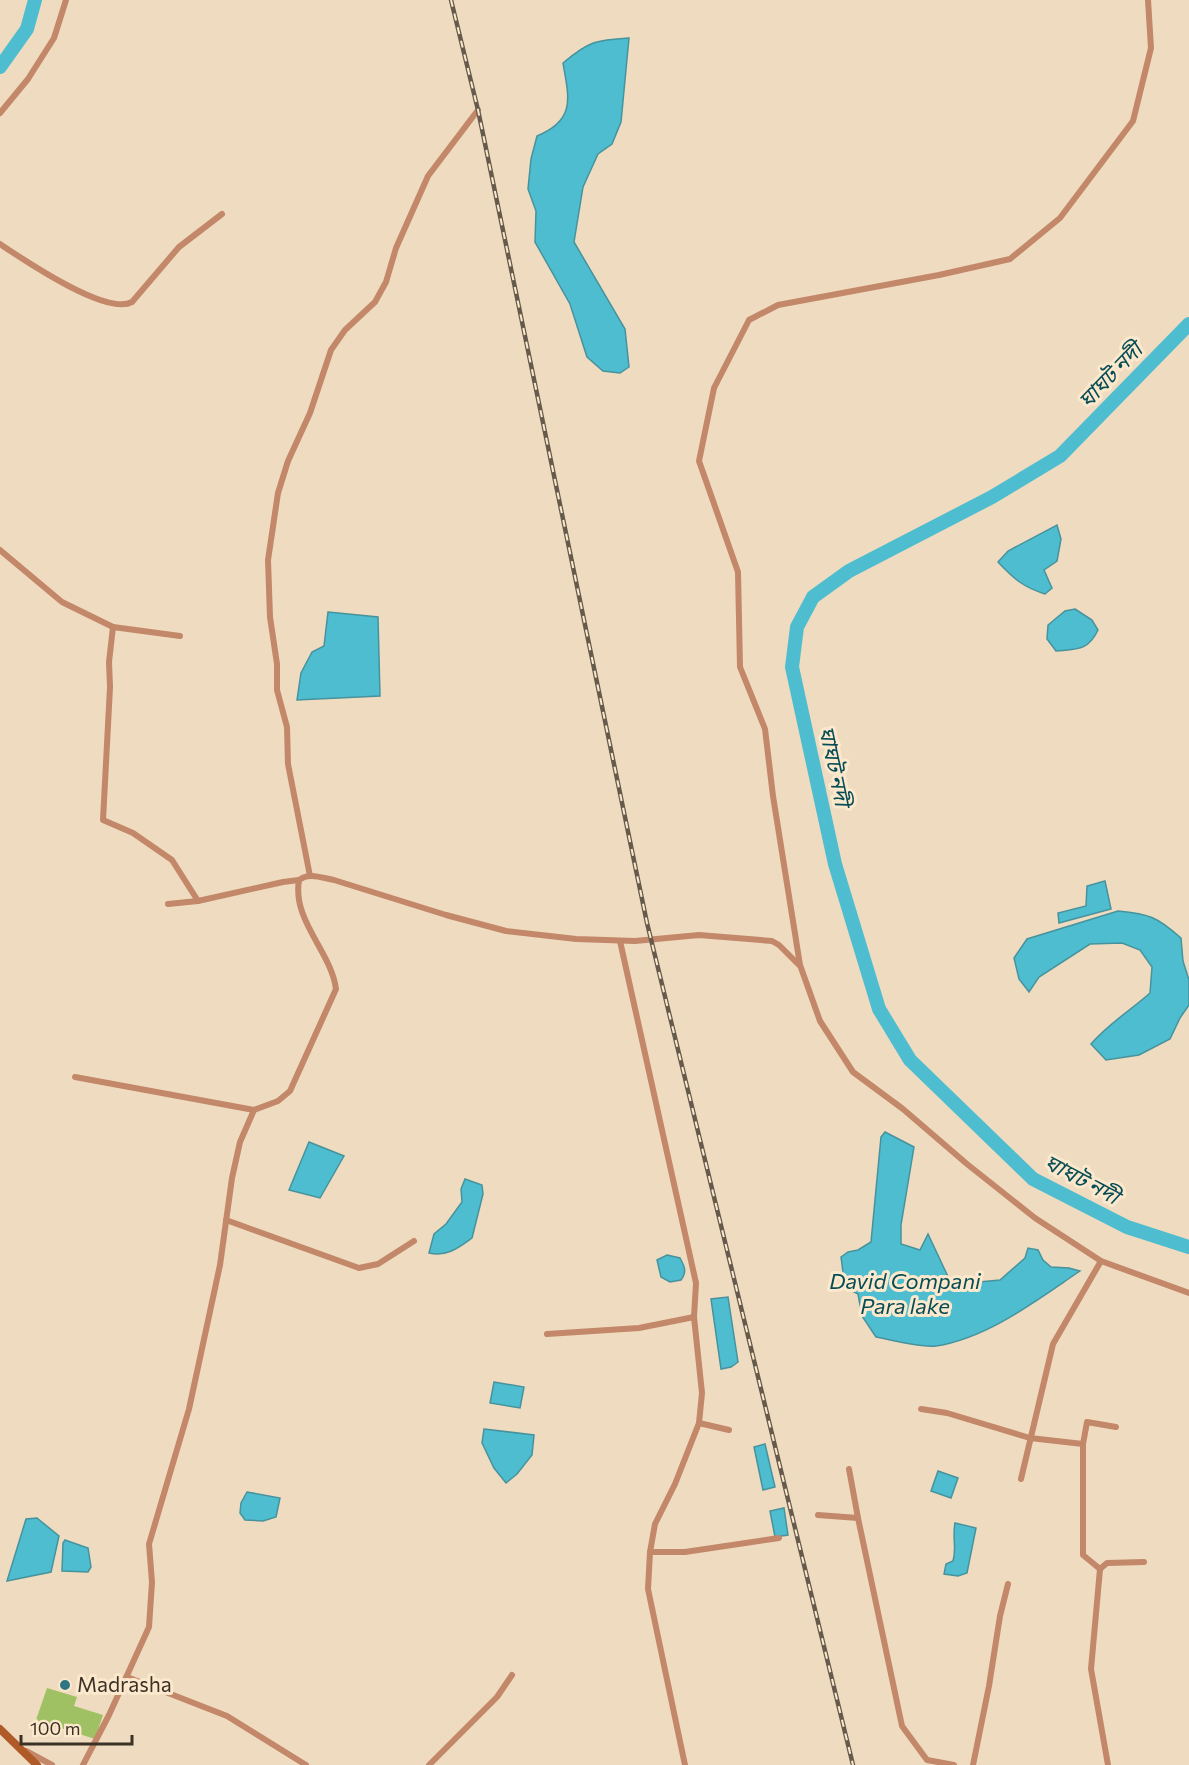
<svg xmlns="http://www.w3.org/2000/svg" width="1189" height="1765" font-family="Commissioner,'Noto Sans Bengali',sans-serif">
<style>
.green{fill:#a0c163}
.water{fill:#4dbdcf;stroke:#47939d;stroke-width:1.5}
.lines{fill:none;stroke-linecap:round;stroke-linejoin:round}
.river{stroke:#4dbdcf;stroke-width:14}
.street{stroke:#c38769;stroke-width:6}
.secondary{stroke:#b05a28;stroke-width:8}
.rail-casing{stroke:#655a4b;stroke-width:4.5}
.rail{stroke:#fce8cc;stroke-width:2;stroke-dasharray:7;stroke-linecap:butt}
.poi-dot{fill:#307584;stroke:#fce8cc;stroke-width:2}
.labels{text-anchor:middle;stroke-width:6;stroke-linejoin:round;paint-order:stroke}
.poi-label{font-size:21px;fill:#3a3227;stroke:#fce8cc;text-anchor:start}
.water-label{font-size:22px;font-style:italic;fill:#074d56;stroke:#fce8cc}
</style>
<rect width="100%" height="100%" fill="#efdbbf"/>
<path class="green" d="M 47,1688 L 77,1697 L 74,1706 L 103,1715 L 95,1739 L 36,1720 Z"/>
<g class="water">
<path d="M 629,38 L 621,122 L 612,144 L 598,154 L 583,187 L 574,242 L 625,329 L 629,367 L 620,373 L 603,371 L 587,357 L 570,304 L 535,242 L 536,211 L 528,189 L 531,159 L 537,136 C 576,120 569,98 563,63 C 589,41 596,40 629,38 Z"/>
<path d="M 1057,525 L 1061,539 L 1057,561 L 1044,570 L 1052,588 L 1045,594 C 1023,587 1014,579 998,562 L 1008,551 Z"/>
<path d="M 1075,609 L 1092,620 L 1098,630 C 1088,651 1077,649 1056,651 L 1047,639 L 1048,625 L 1065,611 Z"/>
<path d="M 328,612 L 378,617 L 380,696 L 297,700 L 301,673 L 312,652 L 324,646 Z"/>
<path d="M 1105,881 L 1111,909 L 1059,923 L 1058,913 L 1086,906 L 1087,886 Z"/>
<path d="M 1118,911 C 1150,914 1157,917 1181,938 L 1183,961 L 1189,980 L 1189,1005 L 1180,1018 L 1170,1039 L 1139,1055 L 1106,1060 L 1091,1044 C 1108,1024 1131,1010 1150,993 L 1152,967 L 1140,950 L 1122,943 L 1090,944 L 1039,977 L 1029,992 L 1019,979 L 1014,958 L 1027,939 Z"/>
<path d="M 885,1132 L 914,1147 L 901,1225 L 901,1244 L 920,1250 L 928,1234 L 951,1283 L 962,1290 L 979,1282 L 1000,1280 L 1025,1258 L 1028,1248 L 1038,1250 L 1043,1260 L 1051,1267 L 1069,1268 L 1080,1271 C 1037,1300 988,1338 936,1346 C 923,1348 891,1340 876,1337 L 862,1316 L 858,1294 L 845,1287 L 841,1257 L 848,1252 L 858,1250 L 871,1242 L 881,1137 Z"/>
<path d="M 309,1142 L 344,1156 L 320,1198 L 289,1190 Z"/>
<path d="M 465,1179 L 482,1185 L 483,1194 L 472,1238 C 458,1248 447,1257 429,1253 L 434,1234 L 446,1224 L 462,1202 L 461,1189 Z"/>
<path d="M 667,1255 L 680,1258 C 685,1267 687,1272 681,1280 L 670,1282 L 661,1277 L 657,1260 Z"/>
<path d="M 728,1297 L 738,1362 L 731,1367 L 721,1369 L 711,1299 Z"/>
<path d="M 494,1382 L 524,1387 L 520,1408 L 490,1403 Z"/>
<path d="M 484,1429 L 534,1435 L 532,1455 L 517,1474 L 506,1483 L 494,1468 L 482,1443 Z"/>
<path d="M 765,1444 L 775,1487 L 763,1490 L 754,1447 Z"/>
<path d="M 938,1471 L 958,1478 L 951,1498 L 931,1491 Z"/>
<path d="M 247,1492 L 280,1498 L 276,1517 L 263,1521 L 245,1520 L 240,1513 L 241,1503 Z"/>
<path d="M 784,1508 L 788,1535 L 775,1537 L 770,1511 Z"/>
<path d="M 37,1518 L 59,1536 L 51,1572 L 7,1581 L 26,1519 Z"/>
<path d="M 955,1523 L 976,1528 L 967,1573 L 958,1576 L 944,1574 L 946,1564 L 953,1561 C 957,1547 952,1539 955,1523 Z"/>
<path d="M 65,1540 L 88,1548 L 91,1567 L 88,1572 L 62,1571 L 63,1543 Z"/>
</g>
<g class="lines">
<g class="river">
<path d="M 0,67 L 27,29 L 35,0"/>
<path d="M 1189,324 L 1060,456 L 992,497 L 849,571 L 813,597 L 797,627 L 792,667 L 835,864 L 879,1009 L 910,1060 L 1033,1179 L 1127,1227 L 1189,1247"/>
</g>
<g class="street">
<path d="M 1148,0 L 1151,48 L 1133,121 L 1060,218 L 1010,259 L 939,275 L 778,305 L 749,320 L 714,388 L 699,461 L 738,572 L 740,667 L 765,729 L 773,796 L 800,965 L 820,1021 L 853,1072 L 903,1109 L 967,1164 L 1035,1218 L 1101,1261 L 1189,1293"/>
<path d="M 0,113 L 28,79 L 54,38 L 66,0"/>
<path d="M 0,244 C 24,260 106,316 132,302 L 179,247 L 222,214"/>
<path d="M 0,550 L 62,602 L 113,627 L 180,636"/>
<path d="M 113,627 L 109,662 L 110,687 L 103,820 L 133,833 L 172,860 L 198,901 L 283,882 L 299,880"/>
<path d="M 310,876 L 288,764 L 287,727 L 277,690 L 277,664 L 270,617 L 268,560 L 278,493 L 288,461 L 310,413 L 331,350 L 345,330 L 375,302 L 386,282 L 396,248 L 428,176 L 478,110"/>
<path d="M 168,904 L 198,901"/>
<path d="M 620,941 L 696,1283 L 694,1317 L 702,1393 L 699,1423 L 675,1484 L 655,1524 L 650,1552 L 648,1589 L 685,1765"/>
<path d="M 75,1077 L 254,1110"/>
<path d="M 226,1220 L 359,1268 L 378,1264 L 414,1241"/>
<path d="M 547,1334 L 639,1328 L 694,1317"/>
<path d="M 921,1409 L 947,1413 L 1030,1438 L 1083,1444"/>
<path d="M 699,1423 L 729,1430"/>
<path d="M 849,1469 L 858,1518 L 902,1726 L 927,1760 L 954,1765"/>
<path d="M 1021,1479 L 1053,1344 L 1101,1261"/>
<path d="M 818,1515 L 858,1518"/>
<path d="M 650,1552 L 685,1552 L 779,1538"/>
<path d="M 1100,1569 L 1107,1563 L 1144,1562"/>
<path d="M 127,1677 L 227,1716 L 306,1765"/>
<path d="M 26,1751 L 52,1765"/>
<path d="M 83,1765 L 109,1715 L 149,1627 L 152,1582 L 149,1544 L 189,1409 L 220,1265 L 232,1178 L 240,1142 L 254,1110 L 278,1101 L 290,1091 L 336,989 C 331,951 292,921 299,880 C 309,872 322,878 334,880 L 446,915 L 506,931 L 576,939 L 635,941 L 699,935 L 772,941 L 779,945 L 799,965"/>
<path d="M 429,1765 L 497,1697 L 512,1675"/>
<path d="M 973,1765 L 989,1686 L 1000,1616 L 1008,1584"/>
<path d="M 1108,1765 L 1091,1669 L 1100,1569 L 1083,1555 L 1083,1444 L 1087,1422 L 1116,1427"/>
</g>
<path class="secondary" d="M 0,1729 L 37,1765"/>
<defs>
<path id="rail" d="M 451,0 L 478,110 L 647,923 L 853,1765"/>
</defs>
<use href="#rail" class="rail-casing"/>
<use href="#rail" class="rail"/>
</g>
<circle class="poi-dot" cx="65" cy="1685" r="6"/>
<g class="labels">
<g class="poi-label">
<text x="77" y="1692">Madrasha</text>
</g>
<g class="water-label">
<text transform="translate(1110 375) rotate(-46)" y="8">ঘাঘট নদী</text>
<text transform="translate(835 766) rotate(78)" y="8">ঘাঘট নদী</text>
<text transform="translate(1082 1179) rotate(28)" y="8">ঘাঘট নদী</text>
<text x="905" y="1289">David Compani<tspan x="905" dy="25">Para lake</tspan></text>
</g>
</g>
<path d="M21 1735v9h111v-9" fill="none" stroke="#3a3227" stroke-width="3"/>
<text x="30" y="1735" font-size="18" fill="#3a3227" stroke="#fce8cc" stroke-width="4.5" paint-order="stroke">100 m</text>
</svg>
